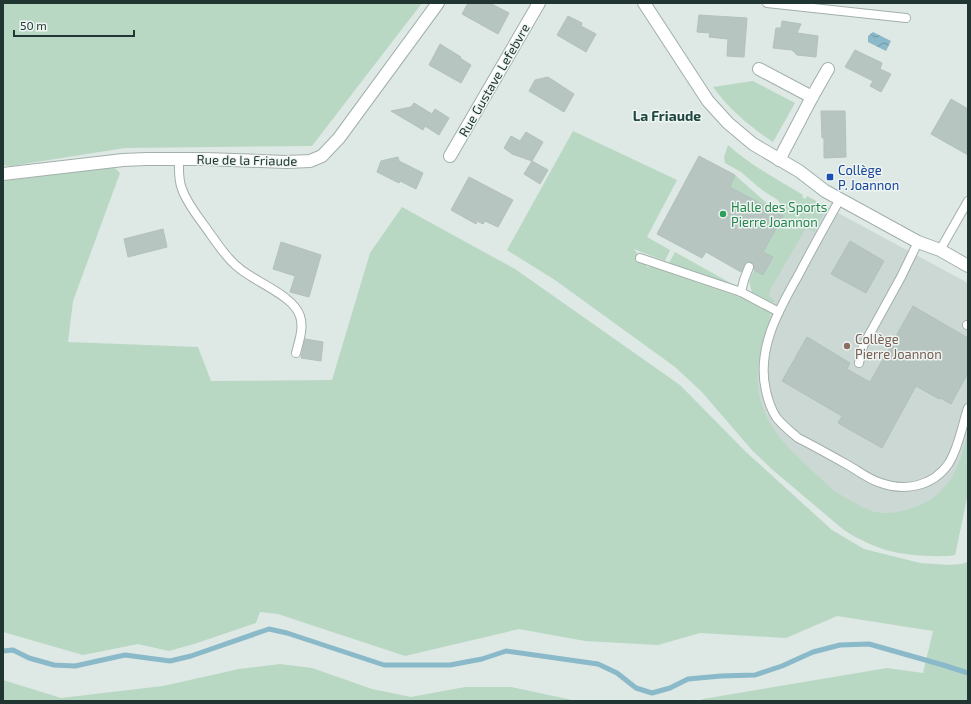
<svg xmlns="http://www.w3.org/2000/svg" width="971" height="704" font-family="'Exo 2',sans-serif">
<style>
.built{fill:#ccd8d4}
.grass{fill:#b8d8c4}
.water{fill:url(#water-waves)}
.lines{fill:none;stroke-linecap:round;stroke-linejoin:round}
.stream{stroke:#8ab9c9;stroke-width:5}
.building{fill:#b7c5c1;stroke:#b1c1bc}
.service-casing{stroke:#a2afab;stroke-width:10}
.minor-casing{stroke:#a2afab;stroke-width:14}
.service{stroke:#fff;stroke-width:8}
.minor{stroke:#fff;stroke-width:12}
.transit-dot{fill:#1a4fb4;stroke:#eef5f2;stroke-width:1.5}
.leisure-dot{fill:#2e9e5b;stroke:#eef5f2;stroke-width:1.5}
.education-dot{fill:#8d6e63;stroke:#eef5f2;stroke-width:1.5}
.labels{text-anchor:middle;stroke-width:3;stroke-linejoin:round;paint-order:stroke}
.street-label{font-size:13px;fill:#213632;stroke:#eef5f2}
.transit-label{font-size:13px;fill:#164399;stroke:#eef5f2;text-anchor:start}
.leisure-label{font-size:13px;fill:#27864d;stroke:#eef5f2;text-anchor:start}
.education-label{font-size:13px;fill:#785e54;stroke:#eef5f2;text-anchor:start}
.neighbourhood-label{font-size:14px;font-weight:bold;fill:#1f4640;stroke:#eef5f2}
</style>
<defs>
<pattern id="water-waves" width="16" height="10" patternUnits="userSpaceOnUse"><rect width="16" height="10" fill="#8ab9c9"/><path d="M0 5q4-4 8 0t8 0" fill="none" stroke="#7097a4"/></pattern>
</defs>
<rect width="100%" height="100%" fill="#dee8e4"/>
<path class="built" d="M 812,199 L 968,283 L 968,493 L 955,555 L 947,556 L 910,554 L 887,550 L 855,537 L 844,530 L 773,470 L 752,450 L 702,392 L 753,298 Z"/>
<g class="grass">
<path d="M 3,3 L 422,3 L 312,146 L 125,148 L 11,166 L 3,165 Z"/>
<path d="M 753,81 L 795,103 L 773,142 C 750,127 730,110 713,87 Z"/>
<path d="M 573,131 L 677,180 L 647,237 L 670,250 L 665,261 L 634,249 L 648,268 L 649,266 L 751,301 L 770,312 C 772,326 761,345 759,359 C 749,421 792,451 832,489 C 841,496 863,508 875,512 C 891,516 916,508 930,500 C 936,496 943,489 948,483 C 959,469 963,449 968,432 L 968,493 L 955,555 C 939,558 902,555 886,550 C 872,546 857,538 844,530 L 773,470 L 752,450 L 702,392 L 675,367 L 555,280 L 507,250 Z"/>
<path d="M 728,145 C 750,165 777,179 803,195 L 802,197 L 805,199 L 807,196 L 827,207 L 814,232 L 806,228 L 770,290 L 769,296 L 776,302 L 769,302 L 752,293 L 749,281 L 754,270 L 763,274 L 772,257 L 763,252 L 783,216 L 775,212 L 780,203 L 778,200 L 762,190 L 741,172 L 725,163 L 724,157 Z"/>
<path d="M 114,167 L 120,173 L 73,301 L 68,342 L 198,347 L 211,381 L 332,380 L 370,253 L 402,207 L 515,269 L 680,385 L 746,452 L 832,530 L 864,549 L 920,563 L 949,565 L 961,564 L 968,562 L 968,701 L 700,701 L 703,699 L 887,668 L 923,673 L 933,631 L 837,616 L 786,638 L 700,633 L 658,645 L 585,641 L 519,629 L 405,656 L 278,614 L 260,612 L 256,623 L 194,644 L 169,651 L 138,644 L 83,655 L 3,632 L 3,181 Z"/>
<path d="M 735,175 L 770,206 L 770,209 L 730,187 Z"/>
<path d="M 675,252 L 732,284 L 669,263 Z"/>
<path d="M 280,664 L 312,668 L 372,689 L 411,697 L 465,687 L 511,687 L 577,701 L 3,701 L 3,680 L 61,698 L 163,686 L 239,669 Z"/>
</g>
<path class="water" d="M 873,32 L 891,41 L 886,51 L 868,42 L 868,36 Z"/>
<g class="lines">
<path class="stream" d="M 3,651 L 13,650 L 29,658 L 54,665 L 75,666 L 125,655 L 170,661 L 191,656 L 269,629 L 287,633 L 384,665 L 450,665 L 482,659 L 506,651 L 598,664 L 617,673 L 636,688 L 652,693 L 670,688 L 688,679 L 721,676 L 755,675 L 782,666 L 813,652 L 840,645 L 869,644 L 943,665 L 968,673"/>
</g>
<g class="building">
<path d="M 468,3 L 490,3 L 509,13 L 498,34 L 462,14 Z"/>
<path d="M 699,15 L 747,18 L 744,57 L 727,56 L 728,39 L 709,37 L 710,33 L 697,32 Z"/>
<path d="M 568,16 L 582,23 L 581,26 L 596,34 L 586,52 L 557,35 Z"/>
<path d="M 782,21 L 801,24 L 797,33 L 818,36 L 816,57 L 797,55 L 792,50 L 773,48 L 776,28 L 781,28 Z"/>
<path d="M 440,44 L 461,57 L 460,58 L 471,65 L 461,83 L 429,65 Z"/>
<path d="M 855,50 L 882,63 L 880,69 L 891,74 L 881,92 L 870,86 L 873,81 L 845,67 Z"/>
<path d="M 548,77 L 574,94 L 564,112 L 529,91 L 535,80 Z"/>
<path d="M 951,99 L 968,109 L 968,155 L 931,134 Z"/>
<path d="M 414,103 L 432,114 L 435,109 L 449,118 L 439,135 L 425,126 L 423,130 L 391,111 L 411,107 Z"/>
<path d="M 821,111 L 845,111 L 846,157 L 824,158 L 824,138 L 822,138 Z"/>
<path d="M 526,132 L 543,142 L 532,161 L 512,154 L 504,148 L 511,136 L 520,141 Z"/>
<path d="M 699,156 L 735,175 L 730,187 L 783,216 L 763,252 L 773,257 L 763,275 L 754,270 L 754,266 L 751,262 L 745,263 L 741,272 L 706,252 L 702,258 L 657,234 Z"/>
<path d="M 398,157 L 399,161 L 423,173 L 416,189 L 400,181 L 399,183 L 377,172 L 381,161 Z"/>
<path d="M 532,161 L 548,170 L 540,184 L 524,174 Z"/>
<path d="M 469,177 L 513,200 L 498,227 L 485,221 L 483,224 L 477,221 L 476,224 L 451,210 Z"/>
<path d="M 163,229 L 167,247 L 128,257 L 124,239 Z"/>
<path d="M 850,241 L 884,261 L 866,293 L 831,274 Z"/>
<path d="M 281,242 L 321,255 L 309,297 L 290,292 L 295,276 L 273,269 Z"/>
<path d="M 913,306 L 968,338 L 968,373 L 951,404 L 940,398 L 939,399 L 916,386 L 882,448 L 838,423 L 842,416 L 782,381 L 807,337 L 850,363 L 847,369 L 870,382 Z"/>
<path d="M 305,339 L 323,342 L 321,361 L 301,358 Z"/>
</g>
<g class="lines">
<defs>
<g id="service">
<path d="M 767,3 L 906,18"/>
<path d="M 179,159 C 179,169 178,179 182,189 C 188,206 201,220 211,235 C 220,247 227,259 239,268 C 255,282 293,295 300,316 C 304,328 299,341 296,353"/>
<path d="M 840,199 C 826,224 812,249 799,274 C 779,309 756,349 766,391 C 768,400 771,409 776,417 C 782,425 790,431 798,438 C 814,446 830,455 846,464 C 857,470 867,478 878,482 C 904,492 933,487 949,463 C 959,447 962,426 968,408"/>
<path d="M 940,250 L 968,201"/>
<path d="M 640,258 L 741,292 L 779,312"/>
<path d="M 741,292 L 744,280 L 749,267"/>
<path d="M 967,325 L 968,325"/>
<path d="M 859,363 L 863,346 L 901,277 L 918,242"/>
</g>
<g id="minor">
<path d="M 644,3 L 708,101 L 728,123 L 753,144 L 799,171 L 825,191 L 918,242 L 940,250 L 968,266"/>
<path d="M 759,69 L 812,97 L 779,160"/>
<path d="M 812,97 L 828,69"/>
<path d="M 450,156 L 539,3"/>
<path d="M 3,174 L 123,160 L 146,159 L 206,159 L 286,162 L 310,161 L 322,156 L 339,138 L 438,3"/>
</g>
</defs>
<use href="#service" class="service-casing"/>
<use href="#minor" class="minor-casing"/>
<use href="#service" class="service"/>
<use href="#minor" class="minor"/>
</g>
<rect class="transit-dot" x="826" y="173" width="8" height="8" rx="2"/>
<circle class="leisure-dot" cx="723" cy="214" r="4"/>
<circle class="education-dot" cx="847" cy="346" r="4"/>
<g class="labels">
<g class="street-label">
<text transform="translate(494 80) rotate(-60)" y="5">Rue Gustave Lefebvre</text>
<text transform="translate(247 160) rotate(1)" y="5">Rue de la Friaude</text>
</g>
<g class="transit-label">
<text x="838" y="175">Collège<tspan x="838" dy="15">P. Joannon</tspan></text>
</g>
<g class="leisure-label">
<text x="731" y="212">Halle des Sports<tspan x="731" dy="15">Pierre Joannon</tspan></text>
</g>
<g class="education-label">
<text x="855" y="344">Collège<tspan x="855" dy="15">Pierre Joannon</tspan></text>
</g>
<g class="neighbourhood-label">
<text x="667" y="121">La Friaude</text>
</g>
</g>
<rect width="971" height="704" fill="none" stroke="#213632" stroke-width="8"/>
<path d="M14 30v6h120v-6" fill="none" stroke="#213632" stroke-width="2"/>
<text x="20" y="30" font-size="12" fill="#213632" stroke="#eef5f2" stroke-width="3" paint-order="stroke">50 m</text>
</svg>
